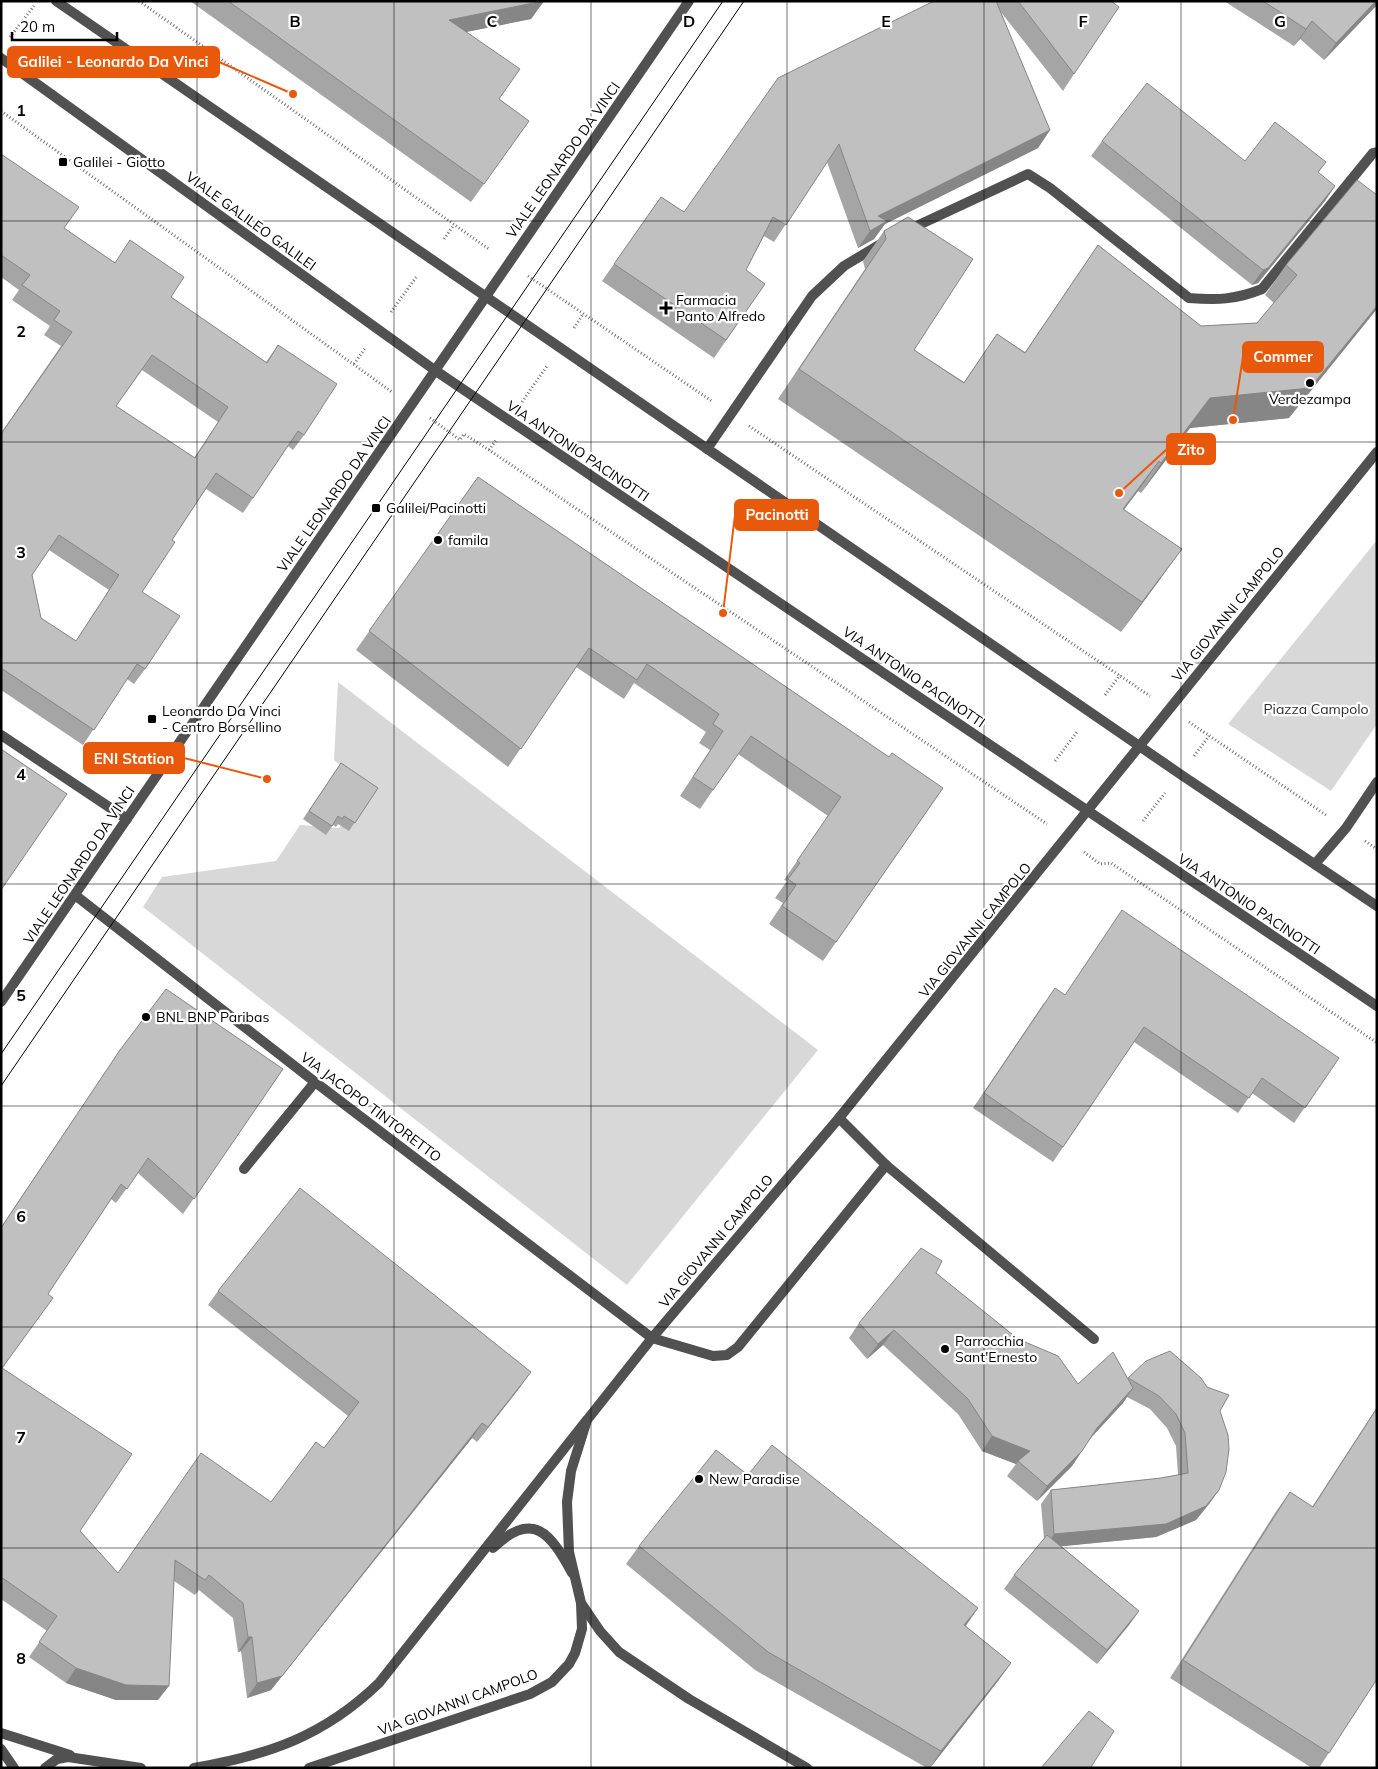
<svg xmlns="http://www.w3.org/2000/svg" width="1378" height="1769" font-family="Mulish,sans-serif">
<style>
.green{fill:#d8d8d8}
.lines{fill:none;stroke-linecap:round;stroke-linejoin:round}
.path{stroke:#737373;stroke-width:3;stroke-dasharray:1 2.5;stroke-linecap:butt}
.service{stroke:#515151;stroke-width:10}
.minor{stroke:#515151;stroke-width:10}
.tertiary{stroke:#515151;stroke-width:10}
.tram{stroke:#000;stroke-width:1}
.wall{fill:#a5a5a5;fill-rule:evenodd}
.shaded-wall{fill:#868686}
.building{fill:#c0c0c0;stroke:#868686;fill-rule:evenodd}
.grid{fill:none;stroke:#000;stroke-width:1;stroke-opacity:0.55}
.poi-dot{fill:#000;stroke:#fff;stroke-width:2}
.labels{text-anchor:middle;stroke-width:4.5;stroke-linejoin:round;paint-order:stroke}
.street-label{font-size:14px;fill:#000;stroke:#fff}
.poi-label{font-size:14px;fill:#000;stroke:#fff;text-anchor:start}
.park-label{font-size:14px;fill:#2f2f2f;stroke:#fff}
.grid-label{font-size:16px;text-anchor:middle;font-weight:bold;fill:#000;stroke:#fff;stroke-width:4.5;stroke-linejoin:round;paint-order:stroke}
.leader{fill:none;stroke:#e8590c;stroke-width:2}
.callout-dot{fill:#e8590c;stroke:#fff;stroke-width:2}
.callout{fill:#e8590c;stroke:#e8590c;stroke-width:2}
.callout-label{font-size:15px;text-anchor:middle;font-weight:bold;fill:#fff}
</style>
<rect width="100%" height="100%" fill="#fff"/>
<g class="green">
<path d="M 1377,540 L 1377,724 L 1331,791 L 1228,724 Z"/>
<path d="M 338,682 L 818,1050 L 627,1285 L 143,907 L 162,877 L 276,861 L 300,825 L 339,828 L 367,788 L 334,760 Z"/>
</g>
<g class="lines">
<g class="path">
<path d="M 139,1 L 490,250"/>
<path d="M 10,37 L 34,6"/>
<path d="M 1,111 L 392,392"/>
<path d="M 444,239 L 454,225"/>
<path d="M 528,276 L 713,402"/>
<path d="M 391,312 L 417,276"/>
<path d="M 574,328 L 583,314"/>
<path d="M 354,364 L 366,347"/>
<path d="M 522,402 L 547,366"/>
<path d="M 430,418 L 460,440 L 464,434 L 489,450 L 1047,824"/>
<path d="M 749,426 L 1150,696"/>
<path d="M 489,450 L 496,440"/>
<path d="M 1105,695 L 1120,675"/>
<path d="M 1189,722 L 1326,815"/>
<path d="M 1194,756 L 1209,736"/>
<path d="M 1055,761 L 1077,732"/>
<path d="M 1143,821 L 1165,793"/>
<path d="M 1365,841 L 1377,849"/>
<path d="M 1084,852 L 1100,864 L 1111,863 L 1377,1043"/>
</g>
<g class="service">
<path d="M 839,1118 L 886,1165 L 1094,1339"/>
<path d="M 652,1338 L 713,1356 L 727,1355 L 738,1347 L 886,1165"/>
</g>
<g class="minor">
<path d="M 56,1 L 1180,774 L 1377,906"/>
<path d="M 1,58 L 436,371 L 1377,1006"/>
<path d="M 908,230 L 1028,174 L 1050,188 L 1189,298 C 1217,300 1235,300 1262,289 L 1373,153 L 1377,152"/>
<path d="M 707,449 L 812,296 L 844,266 L 884,242"/>
<path d="M 1,735 L 127,819"/>
<path d="M 1315,864 L 1346,828 L 1377,782"/>
<path d="M 75,895 L 315,1082 L 652,1338"/>
<path d="M 244,1169 L 315,1082"/>
<path d="M 493,1548 C 533,1509 551,1534 572,1573"/>
<path d="M 581,1603 L 600,1631 L 619,1652 L 689,1699 L 807,1768"/>
<path d="M 1,1733 L 70,1755"/>
<path d="M 1,1749 L 14,1768"/>
<path d="M 45,1768 L 57,1759 L 68,1757 L 141,1768"/>
<path d="M 194,1768 C 269,1755 324,1736 379,1683 L 586,1421"/>
</g>
<g class="tertiary">
<path d="M 1,1002 L 689,1"/>
<path d="M 309,1768 L 530,1694 L 552,1682 L 569,1664 L 575,1653 L 582,1629 L 581,1603 L 569,1552 L 567,1502 L 571,1471 L 587,1420 L 652,1338 L 839,1118 L 1377,452"/>
</g>
<g class="tram">
<path d="M 1,1054 L 723,1"/>
<path d="M 1,1086 L 744,1"/>
</g>
</g>
<g class="wall">
<path d="M 190,1 L 544,1 L 531,19 L 466,32 L 499,99 L 529,121 L 471,202 Z"/>
<path d="M 934,1 L 1111,1 L 1074,74 L 1063,91 L 1000,11 L 1050,130 L 1038,148 L 885,224 L 874,239 L 858,248 L 827,162 L 774,242 L 764,236 L 746,270 L 765,284 L 714,358 L 602,281 L 661,197 L 684,212 Z"/>
<path d="M 1224,1 L 1377,1 L 1377,5 L 1324,60 L 1300,39 L 1294,46 Z"/>
<path d="M 1102,141 L 1245,161 L 1326,162 L 1318,173 L 1335,186 L 1325,201 L 1258,283 L 1252,285 L 1091,156 Z"/>
<path d="M 1,154 L 64,228 L 115,263 L 171,297 L 266,362 L 278,345 L 304,435 L 293,450 L 288,446 L 243,513 L 206,489 L 172,540 L 142,592 L 145,669 L 134,684 L 127,679 L 83,745 L 1,690 L 1,433 L 61,346 L 44,335 L 50,326 L 12,300 L 19,290 L 1,277 ZM 142,370 L 218,422 L 194,458 L 116,406 ZM 49,550 L 109,590 L 76,641 L 41,618 L 32,575 Z"/>
<path d="M 1357,180 L 1289,418 L 1190,428 L 1141,493 L 1138,491 L 1124,509 L 1161,578 L 1121,632 L 778,399 L 865,269 L 863,261 L 884,231 L 908,217 L 914,350 L 964,382 L 997,334 L 1025,352 L 1098,245 L 1201,326 L 1257,323 L 1274,303 L 1265,295 L 1286,265 Z"/>
<path d="M 478,477 L 889,757 L 943,788 L 823,961 L 769,924 L 783,903 L 775,898 L 787,881 L 784,880 L 828,816 L 738,754 L 700,809 L 680,796 L 710,750 L 699,743 L 706,732 L 634,683 L 624,699 L 576,667 L 508,767 L 356,650 Z"/>
<path d="M 341,763 L 378,788 L 349,831 L 338,824 L 336,827 L 333,825 L 326,835 L 303,819 Z"/>
<path d="M 1065,995 L 1339,1058 L 1294,1123 L 1252,1093 L 1238,1113 L 1134,1042 L 1053,1162 L 973,1108 L 1044,1003 Z"/>
<path d="M 120,1050 L 283,1069 L 183,1214 L 138,1173 L 116,1203 L 111,1199 L 48,1294 L 3,1368 L 80,1531 L 118,1573 L 271,1502 L 324,1448 L 348,1416 L 208,1305 L 218,1291 L 521,1386 L 477,1442 L 472,1438 L 271,1690 L 247,1698 L 241,1651 L 238,1652 L 233,1618 L 199,1590 L 195,1595 L 174,1581 L 158,1700 L 116,1700 L 66,1683 L 29,1657 L 47,1631 L 1,1599 L 1,1227 Z"/>
<path d="M 936,1273 L 1018,1339 L 1078,1384 L 1128,1378 L 1220,1411 L 1219,1490 L 1209,1504 L 1196,1520 L 1156,1537 L 1061,1546 L 1139,1611 L 1129,1625 L 1097,1664 L 1004,1589 L 1014,1575 L 1044,1539 L 1041,1504 L 1051,1490 L 1161,1478 L 1178,1475 L 1176,1446 L 1167,1428 L 1150,1409 L 1127,1397 L 1123,1403 L 1089,1440 L 1072,1466 L 1037,1501 L 1007,1476 L 1016,1464 L 982,1451 L 958,1414 L 883,1345 L 867,1359 L 849,1338 L 859,1323 Z"/>
<path d="M 1377,1407 L 1377,1679 L 1319,1768 L 1312,1768 L 1170,1678 L 1277,1510 L 1290,1492 L 1312,1507 Z"/>
<path d="M 748,1475 L 978,1608 L 966,1626 L 1011,1663 L 998,1681 L 930,1768 L 927,1768 L 755,1670 L 626,1564 L 639,1546 Z"/>
</g>
<g class="shaded-wall">
<path d="M 544,1 L 531,19 L 436,38 L 449,20 Z"/>
<path d="M 1376,1 L 1377,1 L 1377,5 L 1324,60 L 1336,43 Z"/>
<path d="M 1312,21 L 1300,39 L 1294,46 L 1306,29 Z"/>
<path d="M 1050,130 L 1038,148 L 885,224 L 874,239 L 858,248 L 870,231 L 878,216 Z"/>
<path d="M 1335,186 L 1325,201 L 1258,283 L 1252,285 L 1263,270 Z"/>
<path d="M 1377,306 L 1377,309 L 1289,418 L 1190,428 L 1141,493 L 1161,463 L 1210,398 Z"/>
<path d="M 1159,461 L 1138,491 L 1102,539 L 1123,509 Z"/>
<path d="M 1182,549 L 1161,578 L 1121,632 L 1142,602 Z"/>
<path d="M 894,1330 L 883,1345 L 867,1359 L 878,1344 Z"/>
<path d="M 531,1372 L 521,1386 L 477,1442 L 488,1427 Z"/>
<path d="M 1133,1388 L 1123,1403 L 1086,1443 L 1097,1428 Z"/>
<path d="M 482,1423 L 472,1438 L 271,1690 L 247,1698 L 257,1683 Z"/>
<path d="M 992,1436 L 1030,1451 L 1018,1461 L 1016,1464 L 982,1451 Z"/>
<path d="M 1082,1451 L 1072,1466 L 1037,1501 L 1047,1486 Z"/>
<path d="M 1219,1490 L 1209,1504 L 1196,1520 L 1156,1537 L 1045,1548 L 1054,1534 Z"/>
<path d="M 978,1608 L 965,1626 L 964,1625 Z"/>
<path d="M 1139,1611 L 1129,1625 L 1097,1664 L 1107,1650 Z"/>
<path d="M 248,1637 L 252,1637 L 241,1651 L 238,1652 Z"/>
<path d="M 1011,1663 L 998,1681 L 930,1768 L 941,1751 Z"/>
<path d="M 76,1668 L 169,1686 L 158,1700 L 116,1700 L 66,1683 Z"/>
</g>
<g class="building">
<path d="M 228,1 L 543,1 L 449,20 L 520,69 L 499,99 L 529,121 L 484,184 Z"/>
<path d="M 934,1 L 996,1 L 1050,130 L 878,216 L 887,221 L 870,231 L 839,144 L 786,225 L 773,217 L 746,270 L 765,284 L 726,340 L 614,264 L 661,197 L 684,212 L 778,78 Z"/>
<path d="M 1018,1 L 1111,1 L 1119,7 L 1074,74 Z"/>
<path d="M 1263,1 L 1376,1 L 1336,43 L 1312,21 L 1306,29 Z"/>
<path d="M 1147,83 L 1245,161 L 1275,122 L 1326,162 L 1318,172 L 1335,186 L 1268,268 L 1263,270 L 1102,141 Z"/>
<path d="M 1,154 L 79,207 L 64,228 L 115,263 L 130,240 L 184,277 L 171,297 L 267,363 L 278,345 L 337,384 L 304,435 L 298,431 L 253,498 L 216,473 L 172,540 L 175,542 L 142,592 L 180,616 L 145,669 L 137,664 L 94,730 L 1,668 L 1,434 L 72,332 L 54,320 L 60,311 L 22,285 L 30,275 L 1,255 ZM 152,355 L 228,407 L 195,458 L 116,406 ZM 59,535 L 119,575 L 76,641 L 41,618 L 32,575 Z"/>
<path d="M 1357,180 L 1377,195 L 1377,306 L 1310,388 L 1210,398 L 1161,463 L 1159,461 L 1123,509 L 1182,549 L 1142,602 L 799,369 L 886,239 L 884,231 L 908,217 L 973,259 L 914,350 L 964,383 L 997,334 L 1025,353 L 1098,245 L 1201,326 L 1257,323 L 1297,275 L 1286,265 Z"/>
<path d="M 478,477 L 889,757 L 892,753 L 943,788 L 836,942 L 782,906 L 796,885 L 788,879 L 800,863 L 797,861 L 841,797 L 751,736 L 713,790 L 693,777 L 723,731 L 713,724 L 719,714 L 647,664 L 637,680 L 589,648 L 521,749 L 369,631 Z"/>
<path d="M 1,749 L 67,794 L 1,890 Z"/>
<path d="M 341,763 L 378,788 L 355,823 L 344,816 L 342,819 L 338,816 L 332,826 L 309,811 Z"/>
<path d="M 1122,910 L 1339,1058 L 1305,1108 L 1262,1078 L 1249,1098 L 1144,1027 L 1063,1147 L 984,1093 L 1055,988 L 1065,995 Z"/>
<path d="M 166,989 L 283,1069 L 194,1199 L 148,1158 L 127,1189 L 121,1184 L 48,1294 L 53,1298 L 2,1368 L 132,1454 L 80,1531 L 118,1573 L 201,1453 L 271,1502 L 316,1442 L 324,1448 L 359,1402 L 218,1291 L 300,1188 L 531,1372 L 488,1427 L 482,1423 L 282,1676 L 257,1683 L 252,1637 L 248,1637 L 243,1603 L 209,1575 L 205,1580 L 175,1560 L 169,1686 L 126,1685 L 76,1668 L 39,1642 L 57,1616 L 1,1577 L 1,1228 L 120,1050 Z"/>
<path d="M 921,1248 L 942,1261 L 936,1273 L 1018,1339 L 1058,1356 L 1078,1384 L 1113,1352 L 1133,1388 L 1097,1428 L 1082,1451 L 1047,1486 L 1018,1461 L 1030,1451 L 992,1436 L 968,1399 L 894,1330 L 878,1344 L 859,1323 Z"/>
<path d="M 1170,1351 L 1201,1378 L 1207,1387 L 1229,1395 L 1220,1411 L 1228,1435 L 1229,1449 L 1226,1472 L 1219,1490 L 1206,1506 L 1166,1524 L 1054,1534 L 1051,1490 L 1161,1478 L 1188,1473 L 1185,1433 L 1176,1414 L 1159,1396 L 1128,1378 L 1146,1361 Z"/>
<path d="M 1377,1408 L 1377,1679 L 1329,1753 L 1183,1660 L 1290,1492 L 1313,1507 Z"/>
<path d="M 772,1445 L 978,1608 L 964,1625 L 1011,1663 L 941,1751 L 768,1652 L 639,1546 L 716,1450 L 748,1475 Z"/>
<path d="M 1047,1535 L 1139,1611 L 1107,1650 L 1014,1575 Z"/>
<path d="M 1089,1711 L 1114,1731 L 1091,1767 L 1093,1768 L 1041,1768 Z"/>
</g>
<path class="grid" d="M 197,1 L 197,1768M 394,1 L 394,1768M 591,1 L 591,1768M 787,1 L 787,1768M 984,1 L 984,1768M 1181,1 L 1181,1768M 1,221 L 1377,221M 1,442 L 1377,442M 1,663 L 1377,663M 1,884 L 1377,884M 1,1106 L 1377,1106M 1,1327 L 1377,1327M 1,1548 L 1377,1548"/>
<g class="poi-dot">
<rect x="58" y="157" width="10" height="10" rx="2.5"/>
<path d="M663.5 300.5h5v5h5v5h-5v5h-5v-5h-5v-5h5z"/>
<circle cx="1310" cy="383" r="5"/>
<rect x="371" y="503" width="10" height="10" rx="2.5"/>
<circle cx="438" cy="540" r="5"/>
<rect x="147" y="714" width="10" height="10" rx="2.5"/>
<circle cx="146" cy="1017" r="5"/>
<circle cx="945" cy="1349" r="5"/>
<circle cx="699" cy="1479" r="5"/>
</g>
<g class="labels">
<g class="street-label">
<text transform="translate(563 160) rotate(-55)" y="5">VIALE LEONARDO DA VINCI</text>
<text transform="translate(251 221) rotate(36)" y="5">VIALE GALILEO GALILEI</text>
<text transform="translate(578 451) rotate(34)" y="5">VIA ANTONIO PACINOTTI</text>
<text transform="translate(334 494) rotate(-55)" y="5">VIALE LEONARDO DA VINCI</text>
<text transform="translate(1228 614) rotate(-51)" y="5">VIA GIOVANNI CAMPOLO</text>
<text transform="translate(914 677) rotate(34)" y="5">VIA ANTONIO PACINOTTI</text>
<text transform="translate(79 865) rotate(-56)" y="5">VIALE LEONARDO DA VINCI</text>
<text transform="translate(1249 904) rotate(34)" y="5">VIA ANTONIO PACINOTTI</text>
<text transform="translate(975 930) rotate(-51)" y="5">VIA GIOVANNI CAMPOLO</text>
<text transform="translate(371 1107) rotate(37)" y="5">VIA JACOPO TINTORETTO</text>
<text transform="translate(716 1241) rotate(-50)" y="5">VIA GIOVANNI CAMPOLO</text>
<text transform="translate(458 1702) rotate(-20)" y="5">VIA GIOVANNI CAMPOLO</text>
</g>
<g class="poi-label">
<text x="73" y="167">Galilei - Giotto</text>
<text x="676" y="305">Farmacia<tspan x="676" dy="16">Panto Alfredo</tspan></text>
<text x="1310" y="404" text-anchor="middle">Verdezampa</text>
<text x="386" y="513">Galilei/Pacinotti</text>
<text x="448" y="545">famila</text>
<text x="162" y="716">Leonardo Da Vinci<tspan x="162" dy="16">- Centro Borsellino</tspan></text>
<text x="156" y="1022">BNL BNP Paribas</text>
<text x="955" y="1346">Parrocchia<tspan x="955" dy="16">Sant'Ernesto</tspan></text>
<text x="709" y="1484">New Paradise</text>
</g>
<g class="park-label">
<text x="1316" y="714">Piazza Campolo</text>
</g>
</g>
<g class="grid-label">
<text x="295" y="27">B</text>
<text x="492" y="27">C</text>
<text x="689" y="27">D</text>
<text x="886" y="27">E</text>
<text x="1083" y="27">F</text>
<text x="1280" y="27">G</text>
<text x="21" y="116">1</text>
<text x="21" y="337">2</text>
<text x="21" y="558">3</text>
<text x="21" y="780">4</text>
<text x="21" y="1001">5</text>
<text x="21" y="1222">6</text>
<text x="21" y="1443">7</text>
<text x="21" y="1664">8</text>
</g>
<path class="leader" d="M293 94L219 62M1233 420L1243 357M1119 493L1167 449M723 613L735 515M267 779L184 758"/>
<g class="callout-dot">
<circle cx="293" cy="94" r="5"/>
<circle cx="1233" cy="420" r="5"/>
<circle cx="1119" cy="493" r="5"/>
<circle cx="723" cy="613" r="5"/>
<circle cx="267" cy="779" r="5"/>
</g>
<g class="callout">
<rect x="8" y="47" width="211" height="30" rx="5"/>
<rect x="1243" y="342" width="80" height="30" rx="5"/>
<rect x="1167" y="434" width="48" height="30" rx="5"/>
<rect x="735" y="500" width="83" height="30" rx="5"/>
<rect x="84" y="743" width="100" height="30" rx="5"/>
</g>
<g class="callout-label">
<text x="113" y="67">Galilei - Leonardo Da Vinci</text>
<text x="1283" y="362">Commer</text>
<text x="1191" y="455">Zito</text>
<text x="777" y="520">Pacinotti</text>
<text x="134" y="764">ENI Station</text>
</g>
<rect width="1378" height="1769" fill="none" stroke="#000000" stroke-width="5"/>
<path d="M12 32v8h105v-8" fill="none" stroke="#000000" stroke-width="2.5"/>
<text x="20" y="32" font-size="15" fill="#000000" stroke="#ffffff" stroke-width="4" paint-order="stroke">20 m</text>
</svg>
